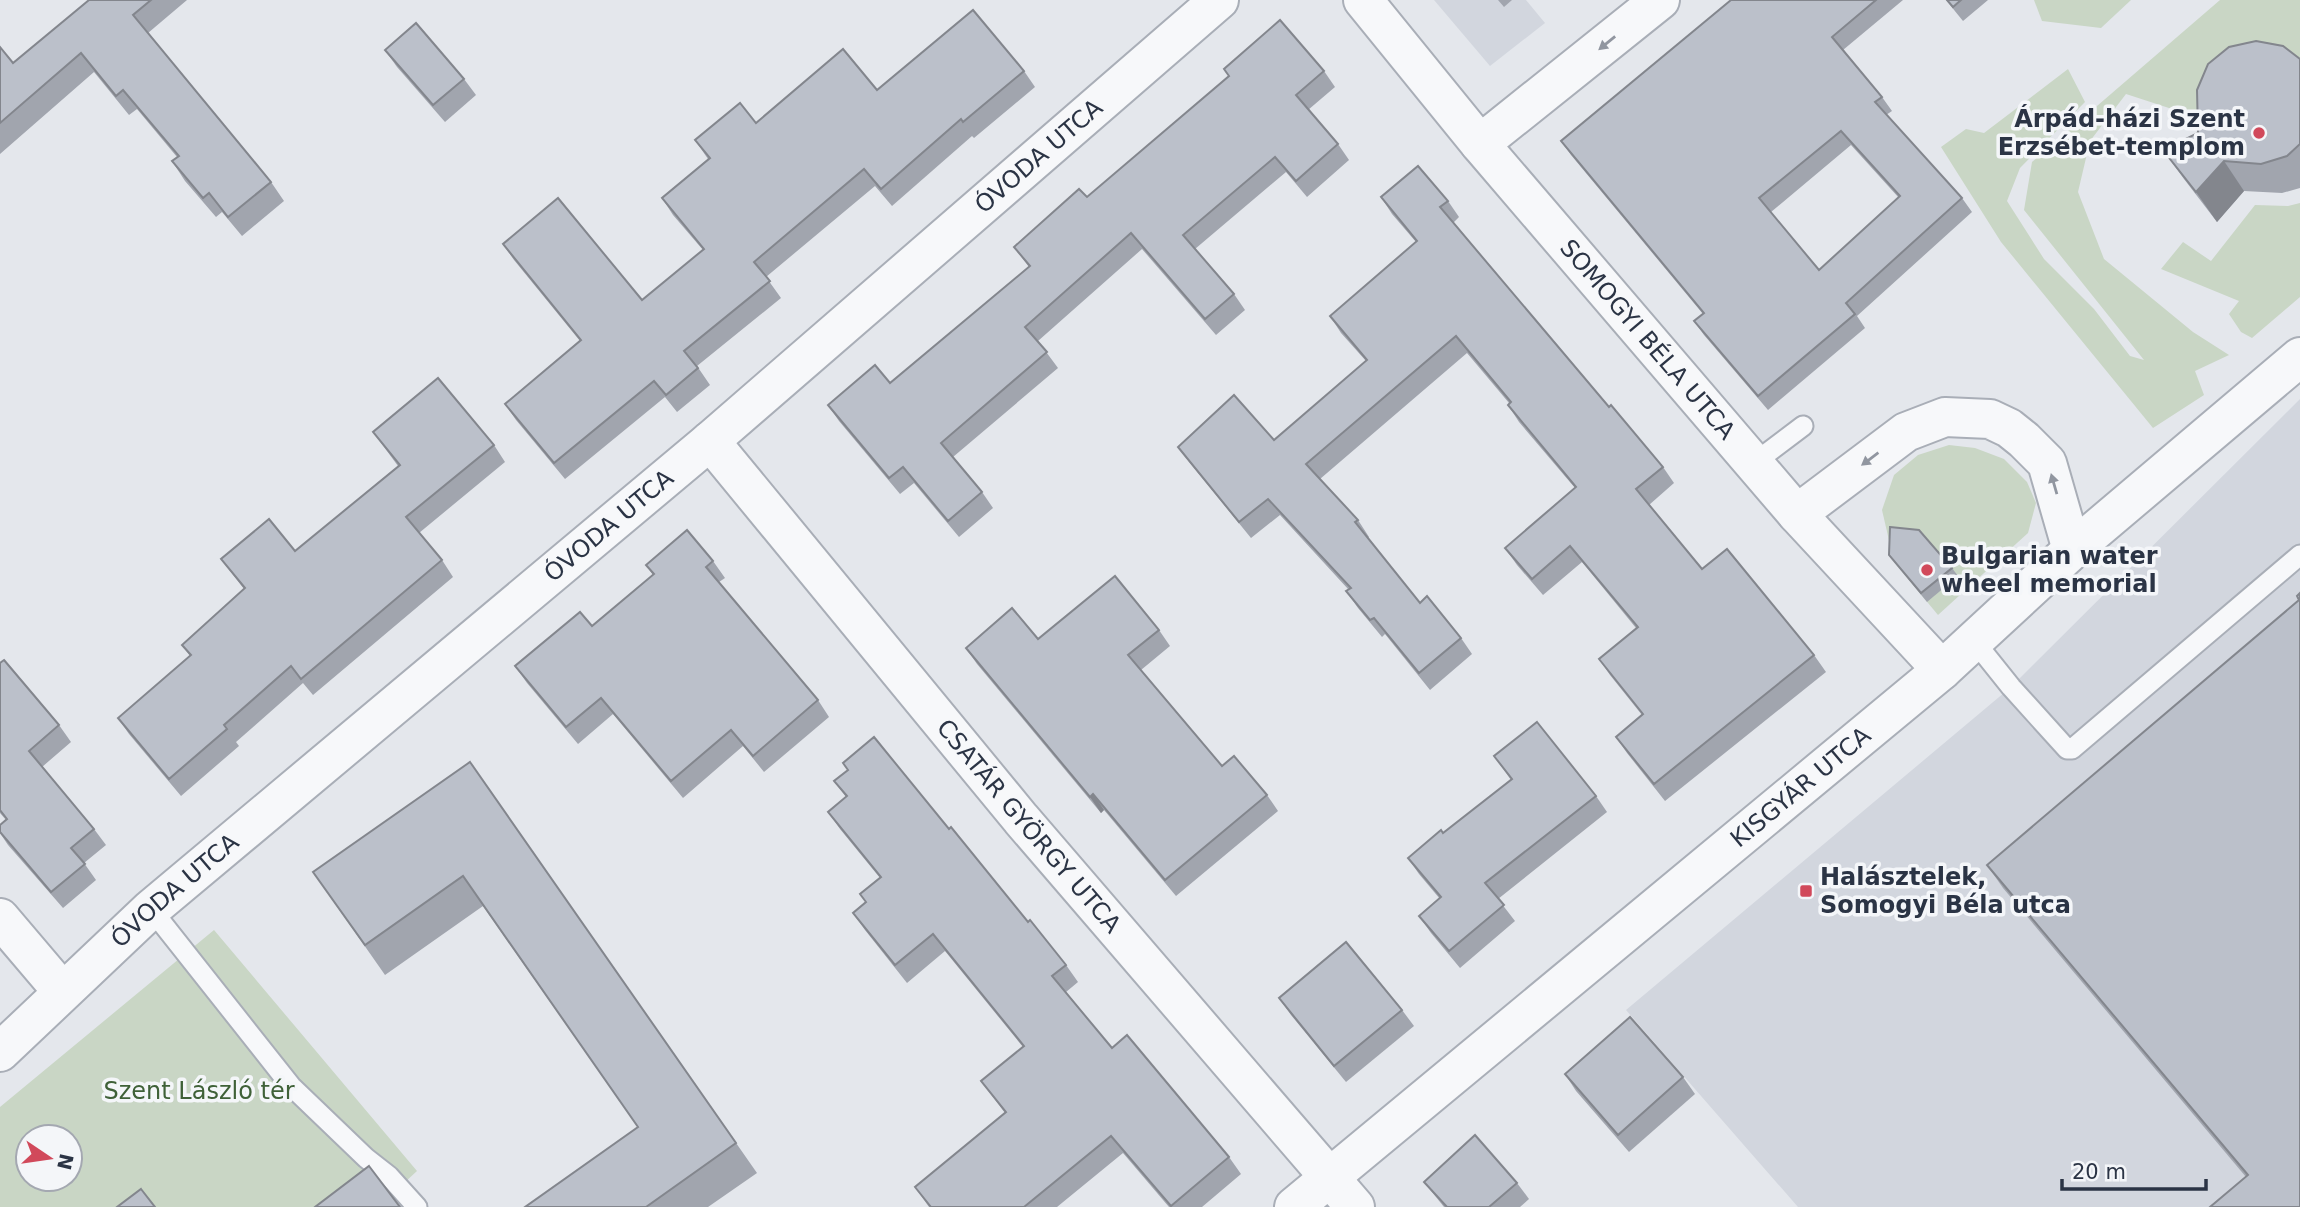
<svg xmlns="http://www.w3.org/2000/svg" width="2300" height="1207" font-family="'DejaVu Sans',sans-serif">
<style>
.built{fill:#d2d6de}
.green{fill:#c9d6c5;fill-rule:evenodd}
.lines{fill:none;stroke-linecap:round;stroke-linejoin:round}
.lane-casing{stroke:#a9aeb7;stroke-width:23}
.street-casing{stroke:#a9aeb7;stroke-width:42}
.lane{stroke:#f7f8fa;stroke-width:19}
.street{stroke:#f7f8fa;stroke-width:38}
.wall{fill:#a1a5ae;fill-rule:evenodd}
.shaded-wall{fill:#83868d}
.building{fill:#bbc0ca;stroke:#83868d;stroke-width:2;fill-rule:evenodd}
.oneway{fill:#9196a0}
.poi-dot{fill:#d1495b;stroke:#f4f6f9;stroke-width:2.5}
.labels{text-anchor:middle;stroke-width:7;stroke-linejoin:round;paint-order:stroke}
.poi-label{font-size:24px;font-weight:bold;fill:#2b3445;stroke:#f4f6f9;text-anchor:start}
.street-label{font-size:24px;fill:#2b3445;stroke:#f4f6f9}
.park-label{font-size:24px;fill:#3f6138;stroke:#f4f6f9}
</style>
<rect width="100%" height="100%" fill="#e4e7ec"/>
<g class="built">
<path d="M 1434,0 L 1526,0 L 1545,23 L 1490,66 Z"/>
<path d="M 2300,399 L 2300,1207 L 1798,1207 L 1626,1010 L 2011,687 Z"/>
</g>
<g class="green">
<path d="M 2034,0 L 2131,0 L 2101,28 L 2042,21 Z"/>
<path d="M 2220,0 L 2300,0 L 2300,60 L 2202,111 L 2172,109 L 2126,94 L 2090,141 L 2078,192 L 2104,259 L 2193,332 L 2229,355 L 2195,371 L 2204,395 L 2153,428 L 2001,242 L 1941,147 L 1966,129 L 1984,133 L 2068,69 L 2085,102 L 2020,168 L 2007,201 L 2044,259 L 2094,309 L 2130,356 L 2144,360 L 2024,210 L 2032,162 Z"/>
<path d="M 2300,203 L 2300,297 L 2252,338 L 2241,332 L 2229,314 L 2239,301 L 2161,269 L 2183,242 L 2211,261 L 2255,205 L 2288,206 Z"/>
<path d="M 1949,445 L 1975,448 L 2004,459 L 2027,482 L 2036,503 L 2028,533 L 1938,615 L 1894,562 L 1882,510 L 1894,475 L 1918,455 Z"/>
<path d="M 214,930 L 417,1171 L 390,1196 L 351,1207 L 0,1207 L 0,1107 ZM 28,1137 L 70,1137 L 70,1179 L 28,1179 Z"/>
</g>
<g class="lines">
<defs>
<g id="lane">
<path d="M 1754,463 L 1803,426"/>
<path d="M 1975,642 L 2011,687 L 2067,749 L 2072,749 L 2300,555"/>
<path d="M 151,909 L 291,1086 L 366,1158 L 389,1176 L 417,1207"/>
</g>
<g id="street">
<path id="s1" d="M 1363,0 L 1480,144 L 1797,514 L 1942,670"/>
<path d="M 1480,144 L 1660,0"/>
<path id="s2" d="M 710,441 L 1021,819 L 1355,1207"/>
<path d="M 1797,514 L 1906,432 L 1945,417 L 1990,419 L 2009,428 L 2024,440 L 2047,463 L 2072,550"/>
<path d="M 0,918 L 62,991"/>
<path id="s3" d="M 0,1052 L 151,909 L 710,441 L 1219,0"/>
<path id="s4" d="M 1294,1207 L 1942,670 L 2072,550 L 2300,357"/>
</g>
</defs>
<use href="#lane" class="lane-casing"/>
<use href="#street" class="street-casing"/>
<use href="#lane" class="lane"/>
<use href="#street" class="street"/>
</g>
<g class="wall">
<path d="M 89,0 L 187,0 L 148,33 L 271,182 L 284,201 L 242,236 L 222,212 L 216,217 L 185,181 L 172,161 L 177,157 L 137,109 L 129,115 L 94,72 L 0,154 L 0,47 L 13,63 Z"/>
<path d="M 1498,0 L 1512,0 L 1504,7 Z"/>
<path d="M 1731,0 L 1903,0 L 1843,50 L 1882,97 L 1892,111 L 1886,115 L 1962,198 L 1972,212 L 1857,316 L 1865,328 L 1768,410 L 1704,335 L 1694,321 L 1703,314 L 1571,155 L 1561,141 ZM 1851,145 L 1899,198 L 1819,270 L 1771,212 Z"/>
<path d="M 1946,0 L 1988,0 L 1963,21 Z"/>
<path d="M 385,50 L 464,79 L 476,95 L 445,122 L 397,67 Z"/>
<path d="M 2300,59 L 2300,188 L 2282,193 L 2244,191 L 2217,222 L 2184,179 L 2163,150 L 2198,133 Z"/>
<path d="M 1224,69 L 1324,71 L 1335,87 L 1308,110 L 1338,144 L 1349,160 L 1307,197 L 1286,172 L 1195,249 L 1234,294 L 1245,310 L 1216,335 L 1142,249 L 1038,341 L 1058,368 L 953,457 L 982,492 L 993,508 L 959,537 L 914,483 L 900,494 L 839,421 L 828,405 L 890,383 L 1029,267 L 1014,247 L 1087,197 L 1229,76 Z"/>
<path d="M 1024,71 L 1035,87 L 974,138 L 972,136 L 892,206 L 875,186 L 766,277 L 781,298 L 697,366 L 710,385 L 677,412 L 665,397 L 565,479 L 516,420 L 505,404 L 580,341 L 514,260 L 503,244 L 642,300 L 703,250 L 673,215 L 662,198 L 708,159 L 695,140 L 877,90 Z"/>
<path d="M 1381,197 L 1448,201 L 1459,217 L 1453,223 L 1609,407 L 1663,467 L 1674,483 L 1649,505 L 1702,569 L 1814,655 L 1826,672 L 1665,801 L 1627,753 L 1616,737 L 1642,715 L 1610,675 L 1599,659 L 1636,628 L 1582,562 L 1543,595 L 1517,565 L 1505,548 L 1575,488 L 1519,422 L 1508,405 L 1509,403 L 1467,353 L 1320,479 L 1358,520 L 1369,537 L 1368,538 L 1420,603 L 1461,638 L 1472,654 L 1430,690 L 1385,634 L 1382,637 L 1358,608 L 1346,591 L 1348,589 L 1280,515 L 1251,538 L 1190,463 L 1178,447 L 1274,440 L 1366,361 L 1341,333 L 1330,316 L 1416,242 L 1392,214 Z"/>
<path d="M 373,432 L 494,445 L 505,462 L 419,533 L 442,560 L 453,577 L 313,695 L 303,683 L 236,742 L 239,746 L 181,796 L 129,734 L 118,718 L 190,656 L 182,645 L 244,589 L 221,559 L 295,551 L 398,466 Z"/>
<path d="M 1889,555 L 1952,568 L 1958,576 L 1927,602 Z"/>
<path d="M 713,561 L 725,578 L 719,582 L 818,700 L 829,717 L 764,772 L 743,746 L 683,798 L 613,714 L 578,744 L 527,683 L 515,666 L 592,626 L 653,575 L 646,565 Z"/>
<path d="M 2299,600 L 2300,1207 L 2246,1177 L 2003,888 L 1987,865 Z"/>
<path d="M 1159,630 L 1170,646 L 1141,670 L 1222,766 L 1267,795 L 1278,811 L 1176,896 L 1104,810 L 1101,813 L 977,664 L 966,648 L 1038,639 Z"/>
<path d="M 0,663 L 59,725 L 71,742 L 42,767 L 94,829 L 106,845 L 84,863 L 96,880 L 63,908 L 8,845 L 0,833 L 0,825 L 6,820 L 0,813 Z"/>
<path d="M 1494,756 L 1596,796 L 1607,812 L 1498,899 L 1515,921 L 1460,968 L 1431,933 L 1419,916 L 1440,899 L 1419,874 L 1408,858 L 1443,833 L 1511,780 Z"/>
<path d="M 470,762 L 757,1173 L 708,1207 L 525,1207 L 638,1127 L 483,906 L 385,975 L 313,872 Z"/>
<path d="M 834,781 L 949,829 L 1066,965 L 1078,982 L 1066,992 L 1112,1048 L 1229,1157 L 1241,1174 L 1202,1207 L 1169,1207 L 1123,1153 L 1057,1207 L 929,1207 L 915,1187 L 1005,1113 L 981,1081 L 1023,1047 L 945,951 L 907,983 L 865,930 L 853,913 L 866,903 L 880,878 L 840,829 L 828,812 L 846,797 Z"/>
<path d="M 1279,998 L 1402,1010 L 1414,1026 L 1346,1082 L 1291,1015 Z"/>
<path d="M 1565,1074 L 1683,1077 L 1695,1094 L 1629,1152 L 1576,1091 Z"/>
<path d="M 1424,1182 L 1517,1183 L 1529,1199 L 1520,1207 L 1444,1207 Z"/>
</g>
<g class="shaded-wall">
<path d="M 2224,161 L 2244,191 L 2217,222 L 2196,192 Z"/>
<path d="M 1093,794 L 1104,810 L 1101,813 L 1090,797 Z"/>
</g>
<g class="building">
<path d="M 89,0 L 151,0 L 133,15 L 271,182 L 228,217 L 209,193 L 203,198 L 172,161 L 179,156 L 123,90 L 116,96 L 81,53 L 0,123 L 0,47 L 13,63 Z"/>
<path d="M 1731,0 L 1876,0 L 1832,37 L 1882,97 L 1875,102 L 1962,198 L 1846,303 L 1855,314 L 1758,396 L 1694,321 L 1704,313 L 1561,141 ZM 1841,131 L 1900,196 L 1819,270 L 1759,198 Z"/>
<path d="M 1947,0 L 1961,0 L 1953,7 Z"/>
<path d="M 973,10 L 1024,71 L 963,122 L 961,119 L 881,189 L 864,169 L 754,262 L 770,281 L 684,351 L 698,368 L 666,395 L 654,381 L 554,463 L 505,404 L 581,340 L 503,244 L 558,198 L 642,300 L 704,249 L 662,198 L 710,158 L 695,140 L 740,103 L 756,123 L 843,49 L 877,90 Z"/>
<path d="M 1280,20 L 1324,71 L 1296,95 L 1338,144 L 1296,181 L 1275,157 L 1183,235 L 1234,294 L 1205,319 L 1131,233 L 1025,327 L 1047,352 L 941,443 L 982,492 L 948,521 L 903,467 L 889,478 L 828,405 L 875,365 L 890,383 L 1030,266 L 1014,247 L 1079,189 L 1087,197 L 1229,76 L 1224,69 Z"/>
<path d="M 416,23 L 464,79 L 433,105 L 385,50 Z"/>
<path d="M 2256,41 L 2283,46 L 2300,59 L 2300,144 L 2287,156 L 2261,164 L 2224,161 L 2196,192 L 2163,150 L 2198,133 L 2197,90 L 2208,64 L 2229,47 Z"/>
<path d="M 1418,166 L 1448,201 L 1440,207 L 1609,407 L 1611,405 L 1663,467 L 1636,489 L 1702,569 L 1727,549 L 1814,655 L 1654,784 L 1616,737 L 1643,714 L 1599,659 L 1638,627 L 1570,546 L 1532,579 L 1505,548 L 1576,487 L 1508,405 L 1511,402 L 1456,336 L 1306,464 L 1358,520 L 1355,522 L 1420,603 L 1427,596 L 1461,638 L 1419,673 L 1374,618 L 1370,620 L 1346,591 L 1351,588 L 1268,499 L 1239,522 L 1178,447 L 1234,395 L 1274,440 L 1367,360 L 1330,316 L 1417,241 L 1381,197 Z"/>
<path d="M 438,378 L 494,445 L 406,517 L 442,560 L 301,679 L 291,666 L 224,725 L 227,729 L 169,779 L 118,718 L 191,655 L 182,645 L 245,588 L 221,559 L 269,519 L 295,551 L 400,465 L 373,432 Z"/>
<path d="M 1890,527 L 1919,530 L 1952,568 L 1921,593 L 1889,555 Z"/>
<path d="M 687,530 L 713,561 L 706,567 L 818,700 L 753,756 L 731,730 L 671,781 L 601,698 L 566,727 L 515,666 L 580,612 L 592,626 L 654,574 L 646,565 Z"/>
<path d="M 1115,576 L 1159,630 L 1128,655 L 1222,766 L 1234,756 L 1267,795 L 1165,880 L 1093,794 L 1090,797 L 966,648 L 1012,608 L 1038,639 Z"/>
<path d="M 2300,593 L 2300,1207 L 2210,1207 L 2248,1175 L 1987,865 L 2299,600 L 2297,596 Z"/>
<path d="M 4,660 L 59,725 L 29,751 L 94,829 L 71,848 L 85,864 L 51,892 L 0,832 L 0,825 L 7,819 L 0,810 L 0,663 Z"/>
<path d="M 1537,722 L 1596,796 L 1485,883 L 1504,905 L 1449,951 L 1419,916 L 1441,897 L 1408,858 L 1441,830 L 1443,833 L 1512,779 L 1494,756 Z"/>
<path d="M 874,737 L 949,829 L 951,827 L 1028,922 L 1030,920 L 1066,965 L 1052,976 L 1112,1048 L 1127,1035 L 1229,1157 L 1171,1206 L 1111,1136 L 1024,1207 L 931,1207 L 915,1187 L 1006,1112 L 981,1081 L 1024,1046 L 933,934 L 895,965 L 853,913 L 866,902 L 860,894 L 881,877 L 828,812 L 847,796 L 834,781 L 848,770 L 843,763 Z"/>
<path d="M 470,762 L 736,1143 L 646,1207 L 525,1207 L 638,1127 L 463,876 L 365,945 L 313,872 Z"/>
<path d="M 1346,942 L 1402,1010 L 1334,1066 L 1279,998 Z"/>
<path d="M 1630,1017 L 1683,1077 L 1618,1135 L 1565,1074 Z"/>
<path d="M 1475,1135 L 1517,1183 L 1489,1207 L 1447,1207 L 1424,1182 Z"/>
<path d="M 369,1166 L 400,1207 L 315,1207 Z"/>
<path d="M 141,1189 L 155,1207 L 117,1207 Z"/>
</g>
<defs><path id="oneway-solid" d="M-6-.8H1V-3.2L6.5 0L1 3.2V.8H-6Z" transform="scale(1.75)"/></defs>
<g class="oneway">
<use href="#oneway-solid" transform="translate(1607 43) rotate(141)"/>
<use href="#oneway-solid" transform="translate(1870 459) rotate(143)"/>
<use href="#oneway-solid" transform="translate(2054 484) rotate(-106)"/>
</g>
<g class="poi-dot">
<circle cx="2259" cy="133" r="7"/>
<circle cx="1927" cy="570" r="7"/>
<rect x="1799" y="884" width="14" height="14" rx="3.5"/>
</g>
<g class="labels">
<g class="poi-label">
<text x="2245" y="127" text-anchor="end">Árpád-házi Szent<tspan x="2245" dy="28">Erzsébet-templom</tspan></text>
<text x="1941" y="564">Bulgarian water<tspan x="1941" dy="28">wheel memorial</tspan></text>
<text x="1820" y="885">Halásztelek,<tspan x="1820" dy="28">Somogyi Béla utca</tspan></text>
</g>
<g class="street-label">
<text dy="8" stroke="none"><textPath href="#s3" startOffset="1372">ÓVODA UTCA</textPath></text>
<text dy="8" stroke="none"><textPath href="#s1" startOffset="443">SOMOGYI BÉLA UTCA</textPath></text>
<text dy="8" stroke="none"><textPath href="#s3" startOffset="805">ÓVODA UTCA</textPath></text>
<text dy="8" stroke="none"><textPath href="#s4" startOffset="658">KISGYÁR UTCA</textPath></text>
<text dy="8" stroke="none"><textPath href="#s2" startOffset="500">CSATÁR GYÖRGY UTCA</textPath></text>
<text dy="8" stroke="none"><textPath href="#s3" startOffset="238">ÓVODA UTCA</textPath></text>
</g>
<g class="park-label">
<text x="199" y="1099">Szent László tér</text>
</g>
</g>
<g transform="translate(49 1158) rotate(103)"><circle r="33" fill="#f4f6f9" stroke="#a4a8b1" stroke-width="2"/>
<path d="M0-5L12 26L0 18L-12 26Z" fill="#d1495b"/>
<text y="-10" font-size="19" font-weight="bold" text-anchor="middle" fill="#2b3445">N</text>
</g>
<path d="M2062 1179v10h144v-10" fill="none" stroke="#2b3445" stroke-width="3.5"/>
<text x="2072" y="1179" font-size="21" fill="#2b3445" stroke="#f4f6f9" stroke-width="5" paint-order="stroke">20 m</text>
</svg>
